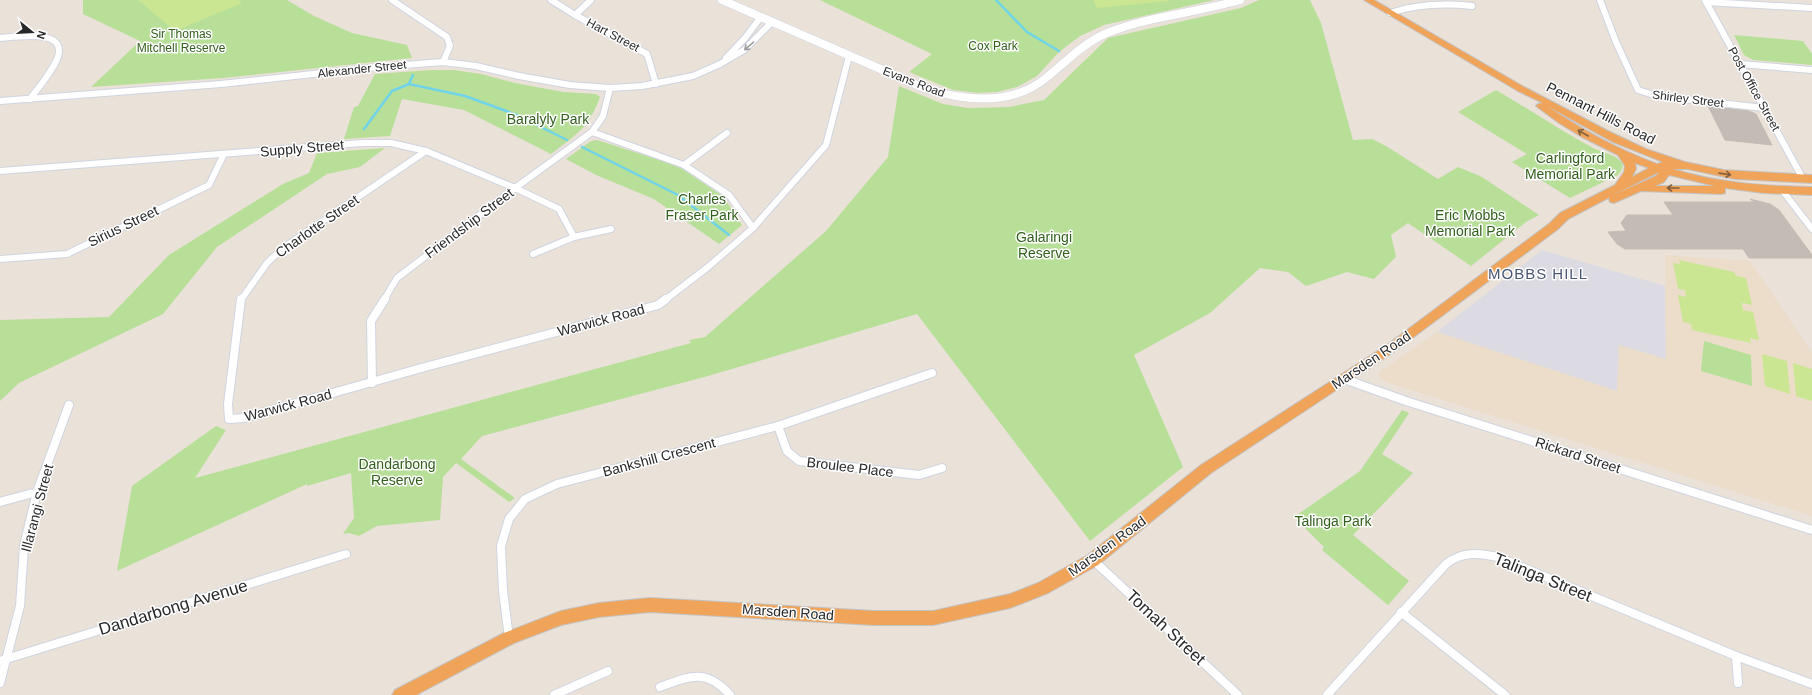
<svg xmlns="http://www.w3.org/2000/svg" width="1812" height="695" font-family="Arial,sans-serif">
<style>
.industrial{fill:#dcdae2}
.education{fill:#ebddc9}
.green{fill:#b7df97}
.pitch{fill:#cbe693}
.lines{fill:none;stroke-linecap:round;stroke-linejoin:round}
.stream{stroke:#6fd4e9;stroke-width:2.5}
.building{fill:#c2bbb6;stroke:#c5bdb3}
.minor-far1-casing{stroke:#cfd4e0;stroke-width:8}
.minor-casing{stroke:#cfd4e0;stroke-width:10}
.tertiary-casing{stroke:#cfd4e0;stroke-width:9}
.trunk-casing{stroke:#c3c3c3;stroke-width:2}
.minor-far1{stroke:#fff;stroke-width:6}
.minor{stroke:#fff;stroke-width:8}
.tertiary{stroke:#fff;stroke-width:8}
.trunk{fill:#f0a45a;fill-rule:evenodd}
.oneway{stroke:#9e9e9e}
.oneway2{stroke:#82603e}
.labels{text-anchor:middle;stroke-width:3;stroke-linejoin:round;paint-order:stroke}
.far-park-label{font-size:12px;fill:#31601c;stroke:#fff}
.far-street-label{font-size:12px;fill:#282828;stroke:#fff}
.street-label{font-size:14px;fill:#282828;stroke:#fff}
.park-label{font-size:14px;fill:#31601c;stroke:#fff}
.neighbourhood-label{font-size:15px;letter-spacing:1px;fill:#4a5676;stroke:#fff}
.near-street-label{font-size:17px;fill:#282828;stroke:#fff}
</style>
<rect width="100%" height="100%" fill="#eae1d9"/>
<path class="industrial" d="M 1542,250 L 1665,286 L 1666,359 L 1617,391 L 1437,332 Z"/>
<path class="education" d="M 1665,255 L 1750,261 L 1812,353 L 1812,516 L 1385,382 L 1380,378 L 1378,373 L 1437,332 L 1617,391 L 1619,345 L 1666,359 Z"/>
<g class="green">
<path d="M 83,0 L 287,0 L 314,16 L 352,33 L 407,45 L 412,58 L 223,78 L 91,87 L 140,41 L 83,14 Z"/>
<path d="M 820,0 L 1214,0 L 1104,25 L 1080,36 L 1059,52 L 1037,76 L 1017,87 L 997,92 L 978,93 L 953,90 L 909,72 L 932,54 Z"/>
<path d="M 1259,0 L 1310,0 L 1321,23 L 1353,140 L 1372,139 L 1386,146 L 1438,179 L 1458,167 L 1482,177 L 1539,215 L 1526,222 L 1471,266 L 1408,223 L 1391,235 L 1396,257 L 1374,279 L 1347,272 L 1306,286 L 1288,272 L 1260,268 L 1210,313 L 1134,355 L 1183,467 L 1090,541 L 917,314 L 708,376 L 482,436 L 461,459 L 515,498 L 509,502 L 456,463 L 443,477 L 440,520 L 377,526 L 359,536 L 349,533 L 343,534 L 354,518 L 351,473 L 307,486 L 307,484 L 117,571 L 132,486 L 216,426 L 226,430 L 195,478 L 691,343 L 689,340 L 705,337 L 826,231 L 888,157 L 899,86 L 943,104 L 968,108 L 1009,107 L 1044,100 L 1108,38 L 1241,8 Z"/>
<path d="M 1734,35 L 1803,41 L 1812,54 L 1812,65 L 1753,60 L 1744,55 Z"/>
<path d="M 432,70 L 454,70 L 481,74 L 515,83 L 563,92 L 596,94 L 600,97 C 588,129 577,134 551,154 L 464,110 L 402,99 L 390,136 L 344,139 L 354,107 L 358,106 L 375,74 Z"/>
<path d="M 1496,90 C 1529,109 1561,131 1595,149 C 1603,152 1618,156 1622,163 C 1624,167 1621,171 1618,175 L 1570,198 L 1512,162 L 1527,154 L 1458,112 Z"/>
<path d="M 597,140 L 678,166 L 724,197 L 742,225 L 719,244 L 654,199 L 596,175 L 566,159 L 591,141 Z"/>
<path d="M 385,148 L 360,167 L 327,174 L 217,247 L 163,314 L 19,383 L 0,401 L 0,320 L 109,317 L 169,255 L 283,184 L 309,173 L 317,153 Z"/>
<path d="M 1704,341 L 1751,355 L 1752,386 L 1701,371 Z"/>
<path d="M 1402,410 L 1409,413 L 1382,454 L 1413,473 L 1353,535 L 1409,581 L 1388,605 L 1322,550 L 1324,547 L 1294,517 L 1360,471 Z"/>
</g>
<g class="pitch">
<path d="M 138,0 L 239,0 L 242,3 L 175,31 Z"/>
<path d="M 1093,0 L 1168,0 L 1169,1 L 1097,8 Z"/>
<path d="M 1679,260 L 1734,272 L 1736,276 L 1746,278 L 1752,305 L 1742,303 L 1743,310 L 1753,312 L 1759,340 L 1750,338 L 1751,343 L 1692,330 L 1691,324 L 1683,322 L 1678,295 L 1686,297 L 1685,290 L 1678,289 L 1673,263 L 1680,264 Z"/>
<path d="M 1762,354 L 1787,361 L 1790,394 L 1765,386 Z"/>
<path d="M 1793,363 L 1812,369 L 1812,401 L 1796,396 Z"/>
</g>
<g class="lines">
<g class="stream">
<path d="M 996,0 L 1027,32 L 1059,51"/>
<path d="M 413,75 L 409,84 L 465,96 L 517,115 L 567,140"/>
<path d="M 364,129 L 392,91 L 409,84"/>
<path d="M 582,147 L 678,195 L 729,235"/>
</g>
</g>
<g class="building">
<path d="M 1708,106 L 1749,111 L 1756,114 L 1772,145 L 1725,140 Z"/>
<path d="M 1750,199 L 1770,204 L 1779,210 L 1812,255 L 1812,258 L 1749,258 L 1743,249 L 1625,249 L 1617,244 L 1608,232 L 1626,231 L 1621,223 L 1627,215 L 1673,215 L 1664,202 L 1754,202 Z"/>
</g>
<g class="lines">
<defs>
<g id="minor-far1">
<path d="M 392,0 L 447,37 L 450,46 L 443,62"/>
<path d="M 551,0 L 575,15 L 647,54 L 656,84"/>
<path d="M 1600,0 L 1616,42 L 1638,90 L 1657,96 L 1764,108"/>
<path d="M 1705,0 L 1803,179"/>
<path d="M 1706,2 L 1812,8"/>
<path d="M 1390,13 C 1417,4 1444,3 1472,6"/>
<path d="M 575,15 L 591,0"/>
<path d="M 0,38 C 13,37 61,29 59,52 C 58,65 38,88 30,99"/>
<path d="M 726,58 L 745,38 L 761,17"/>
<path d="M 1740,64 L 1812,70"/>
<path d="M 0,101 L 221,84 L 377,67 L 443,62 L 476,66 L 519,76 L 570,85 L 610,88 L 642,86 L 693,76 L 720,64 L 744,50 L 772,22"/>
<path d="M 592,132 L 684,165 L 729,195 L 753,228"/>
<path d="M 684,165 L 727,133"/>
<path d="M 0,171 L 362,143 L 391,143 L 426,151 L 515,188 L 559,209 L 574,237"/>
<path d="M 1782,190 L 1812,229"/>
<path d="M 533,254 L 574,237 L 611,229"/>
<path d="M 0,259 L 67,254 L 209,185 L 224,154"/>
<path d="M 241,300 L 267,263 L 283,248 L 426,151"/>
<path d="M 384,300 L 397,278 L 515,188 L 592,132 L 603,116 L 610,88"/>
<path d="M 665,300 L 708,267 L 753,228 L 826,145 L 849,56"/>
</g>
<g id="minor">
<path d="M 241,299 L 228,404 L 229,419 L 244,418 L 425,367 L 658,305 L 666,299"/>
<path d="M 1344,379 L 1406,401 L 1812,530"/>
<path d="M 372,383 L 371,321 L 385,299"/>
<path d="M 778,426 L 787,451 L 799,461 L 919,475 L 942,468"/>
<path d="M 0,502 L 37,492"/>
<path d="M 1093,560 L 1238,695"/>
<path d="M 1401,612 L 1505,695"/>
<path d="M 509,638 L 503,591 L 501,546 L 509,519 L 525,499 L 557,484 L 778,426 L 932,373"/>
<path d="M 1736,656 L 1738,683"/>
<path d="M 0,661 L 346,554"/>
<path d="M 0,683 L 20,606 L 24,546 L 37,492 L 69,405"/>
<path d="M 660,687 C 690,676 706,668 730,695"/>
<path d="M 554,695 L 608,671"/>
<path d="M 1327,695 L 1446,564 C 1462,551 1479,553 1498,557 L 1736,656 L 1812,684"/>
</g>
<path id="tertiary" d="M 722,0 L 924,88 C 964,101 1010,107 1046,78 C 1066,62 1083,43 1107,33 C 1149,16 1196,13 1240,0"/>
<path id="trunk" d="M 1364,0 L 1374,0 L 1524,87 L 1608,131 L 1646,149 L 1685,162 L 1724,170 L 1812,175 L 1812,183 L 1735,179 L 1687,169 L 1673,169 C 1718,183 1764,186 1812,187 L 1812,195 L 1763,193 L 1725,188 L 1725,193 L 1721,194 L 1641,191 L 1614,203 L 1610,202 L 1609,199 L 1610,197 L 1568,219 L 1558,229 L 1395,351 L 1211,473 L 1098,565 L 1048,593 L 1010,608 L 933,625 L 874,625 L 650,612 L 599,617 L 561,625 L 514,643 L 416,695 L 392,695 L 395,690 L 504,633 L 561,611 L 599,603 L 650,598 L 874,611 L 933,611 L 1010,594 L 1038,583 L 1088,555 L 1201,465 L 1387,345 L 1550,223 L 1560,213 L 1615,185 L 1624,172 L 1625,166 L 1618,155 L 1582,137 L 1559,123 L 1536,106 L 1538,104 L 1543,103 L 1518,91 ZM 1547,106 L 1613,142 L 1663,162 L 1657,164 C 1618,149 1582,130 1547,106 ZM 1635,163 L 1649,168 L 1632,177 L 1636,169 ZM 1659,172 L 1656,176 L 1613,195 ZM 1669,175 L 1715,186 L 1655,186 L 1664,182 Z"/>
</defs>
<use href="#minor-far1" class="minor-far1-casing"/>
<use href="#minor" class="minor-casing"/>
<use href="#tertiary" class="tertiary-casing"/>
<use href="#trunk" class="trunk-casing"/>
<use href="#minor-far1" class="minor-far1"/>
<use href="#minor" class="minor"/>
<use href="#tertiary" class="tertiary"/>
<use href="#trunk" class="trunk"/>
</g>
<defs><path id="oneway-shaft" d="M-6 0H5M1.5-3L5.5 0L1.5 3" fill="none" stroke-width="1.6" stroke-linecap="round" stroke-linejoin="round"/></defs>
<use class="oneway" href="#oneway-shaft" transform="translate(749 46) rotate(139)"/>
<g class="oneway2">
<use href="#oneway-shaft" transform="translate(1583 133) rotate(-150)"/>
<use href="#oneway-shaft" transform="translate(1725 174) rotate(8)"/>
<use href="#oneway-shaft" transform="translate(1673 188) rotate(180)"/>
</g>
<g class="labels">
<g class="far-park-label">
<text x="181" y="38">Sir Thomas<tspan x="181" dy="14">Mitchell Reserve</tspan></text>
<text x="993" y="50">Cox Park</text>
</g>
<g class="far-street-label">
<text transform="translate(613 35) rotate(28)" y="4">Hart Street</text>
<text transform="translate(362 69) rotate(-6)" y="4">Alexander Street</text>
<text transform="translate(914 82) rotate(21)" y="4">Evans Road</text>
<text transform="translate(1754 89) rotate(61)" y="4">Post Office Street</text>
<text transform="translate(1688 99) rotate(7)" y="4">Shirley Street</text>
</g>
<g class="street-label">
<text transform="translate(1601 113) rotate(27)" y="5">Pennant Hills Road</text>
<text transform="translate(302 148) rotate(-5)" y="5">Supply Street</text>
<text transform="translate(469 223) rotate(-37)" y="5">Friendship Street</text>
<text transform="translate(123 226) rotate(-26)" y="5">Sirius Street</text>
<text transform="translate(317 226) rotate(-35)" y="5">Charlotte Street</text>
<text transform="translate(601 320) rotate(-15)" y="5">Warwick Road</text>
<text transform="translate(1371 360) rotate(-34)" y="5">Marsden Road</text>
<text transform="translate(288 405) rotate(-15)" y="5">Warwick Road</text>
<text transform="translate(1578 455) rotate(18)" y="5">Rickard Street</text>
<text transform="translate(659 457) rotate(-15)" y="5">Bankshill Crescent</text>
<text transform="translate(850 467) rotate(7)" y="5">Broulee Place</text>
<text transform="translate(37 508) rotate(-75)" y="5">Illarangi Street</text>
<text transform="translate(1107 546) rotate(-36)" y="5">Marsden Road</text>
<text transform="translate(788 612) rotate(4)" y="5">Marsden Road</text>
</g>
<g class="park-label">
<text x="548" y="124">Baralyly Park</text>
<text x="1570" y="163">Carlingford<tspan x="1570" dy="16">Memorial Park</tspan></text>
<text x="702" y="204">Charles<tspan x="702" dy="16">Fraser Park</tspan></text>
<text x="1470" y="220">Eric Mobbs<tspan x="1470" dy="16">Memorial Park</tspan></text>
<text x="1044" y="242">Galaringi<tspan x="1044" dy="16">Reserve</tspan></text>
<text x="397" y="469">Dandarbong<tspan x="397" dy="16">Reserve</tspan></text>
<text x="1333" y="526">Talinga Park</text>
</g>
<g class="neighbourhood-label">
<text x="1538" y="279">MOBBS HILL</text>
</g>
<g class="near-street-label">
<text transform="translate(1543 577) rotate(22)" y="6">Talinga Street</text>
<text transform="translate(173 607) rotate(-17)" y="6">Dandarbong Avenue</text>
<text transform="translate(1166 627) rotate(43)" y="6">Tomah Street</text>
</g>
</g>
<g transform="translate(32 32) rotate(108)" stroke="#ffffff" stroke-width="3" paint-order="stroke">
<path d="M0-3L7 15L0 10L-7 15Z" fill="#282828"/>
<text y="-6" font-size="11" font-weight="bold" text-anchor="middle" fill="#282828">N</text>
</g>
</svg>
